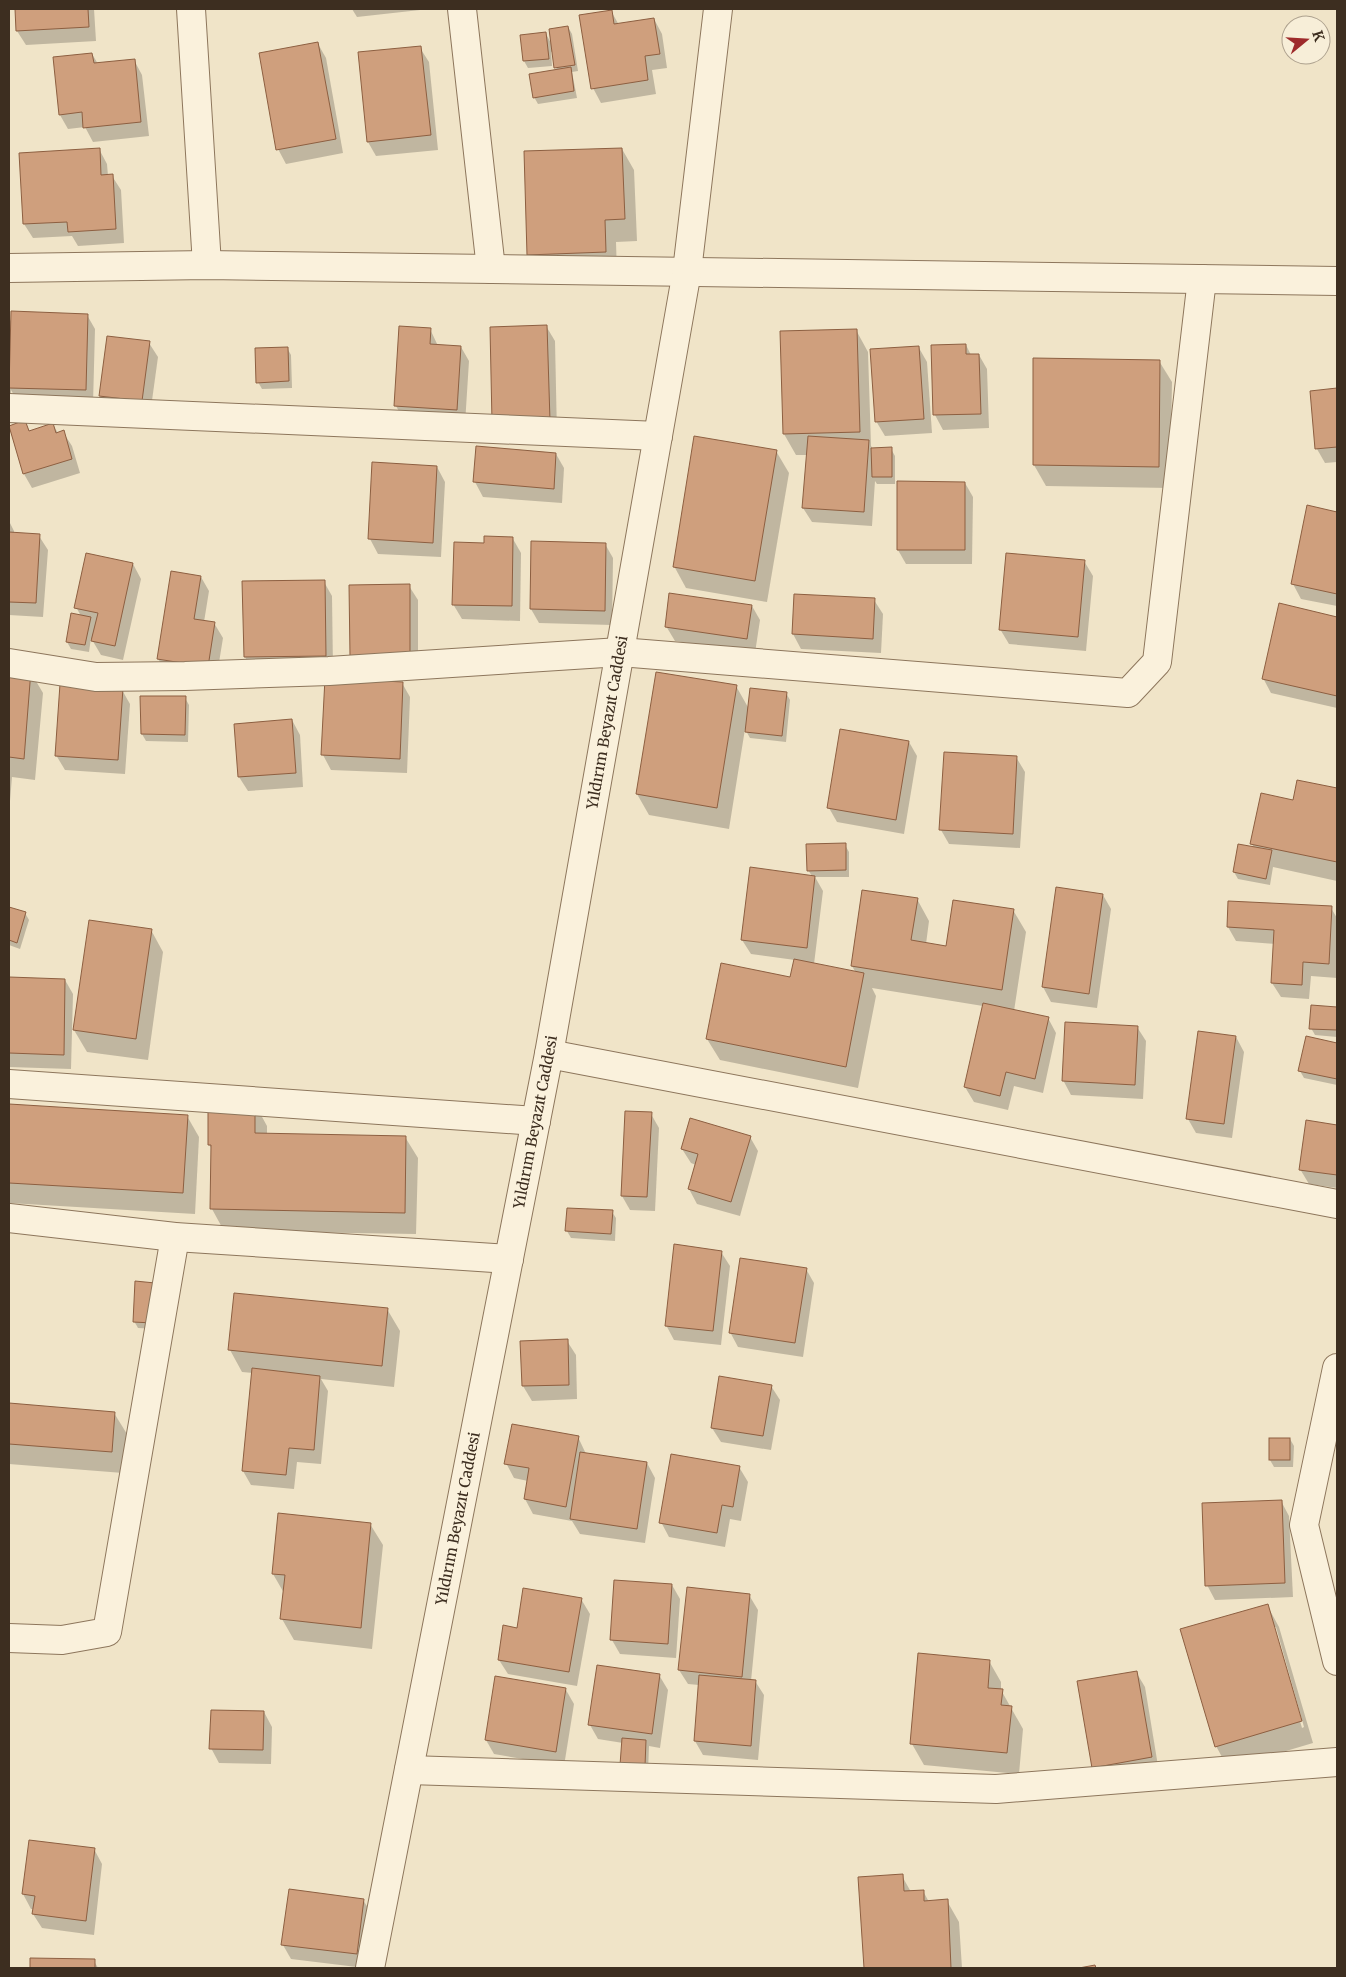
<svg xmlns="http://www.w3.org/2000/svg" width="1346" height="1977" font-family="Merriweather,serif">
<style>
.shadow{fill:#0003;fill-rule:evenodd}
.building{fill:#cf9f7d;stroke:#8d5f41}
.lines{fill:none;stroke-linecap:round;stroke-linejoin:round}
.street-casing{stroke:#8d765c;stroke-width:30}
.street{stroke:#faf1dc;stroke-width:28}
.labels{text-anchor:middle;stroke-width:4.5;stroke-linejoin:round;paint-order:stroke}
.street-label{font-size:15px;fill:#3d2e20;stroke:#f7eed8}
</style>
<rect width="100%" height="100%" fill="#f0e4c8"/>
<g class="shadow">
<path d="M 16,9 L 94,9 L 96,41 L 26,45 L 17,31 Z"/>
<path d="M 352,9 L 429,9 L 357,17 Z"/>
<path d="M 611,11 L 619,25 L 654,19 L 662,34 L 667,68 L 652,70 L 656,94 L 601,103 L 593,88 Z"/>
<path d="M 568,27 L 572,34 L 578,71 L 572,72 L 577,98 L 538,104 L 534,97 L 557,71 L 553,51 L 551,52 L 552,66 L 528,68 L 524,61 L 546,34 L 552,45 Z"/>
<path d="M 318,44 L 326,58 L 343,153 L 286,164 L 278,149 Z"/>
<path d="M 420,48 L 429,62 L 438,150 L 376,156 L 368,142 Z"/>
<path d="M 92,54 L 98,64 L 134,60 L 142,75 L 149,136 L 93,142 L 85,127 L 68,129 L 60,115 Z"/>
<path d="M 99,149 L 107,164 L 108,176 L 112,176 L 121,190 L 124,243 L 78,246 L 72,236 L 33,238 L 24,224 Z"/>
<path d="M 622,149 L 634,170 L 637,241 L 616,242 L 617,273 L 540,276 L 528,254 Z"/>
<path d="M 87,315 L 95,329 L 93,404 L 18,402 L 11,390 L 11,400 L 9,400 L 9,318 L 12,323 Z"/>
<path d="M 546,326 L 555,341 L 557,435 L 502,436 Z"/>
<path d="M 430,329 L 438,346 L 461,347 L 469,361 L 465,424 L 404,420 L 396,406 Z"/>
<path d="M 856,330 L 868,352 L 871,446 L 873,449 L 891,449 L 895,456 L 895,484 L 877,484 L 875,481 L 872,526 L 812,522 L 803,508 L 807,455 L 796,455 L 784,434 Z"/>
<path d="M 149,343 L 158,357 L 150,415 L 109,410 L 100,396 Z"/>
<path d="M 966,345 L 971,355 L 979,355 L 987,369 L 989,428 L 943,430 L 935,415 L 933,346 Z"/>
<path d="M 287,348 L 291,355 L 292,388 L 262,389 L 258,382 Z"/>
<path d="M 919,348 L 927,362 L 932,433 L 885,436 L 876,421 Z"/>
<path d="M 1159,361 L 1172,382 L 1170,488 L 1046,486 L 1034,465 Z"/>
<path d="M 1337,389 L 1337,462 L 1325,463 L 1317,449 L 1312,392 Z"/>
<path d="M 25,422 L 30,432 L 53,425 L 58,433 L 63,432 L 72,446 L 80,473 L 32,488 L 24,474 L 9,427 Z"/>
<path d="M 776,451 L 789,473 L 767,602 L 686,588 L 674,566 Z"/>
<path d="M 556,454 L 564,468 L 562,503 L 483,497 L 475,482 Z"/>
<path d="M 437,467 L 445,482 L 441,557 L 378,554 L 370,539 Z"/>
<path d="M 965,483 L 973,497 L 972,564 L 906,564 L 898,550 Z"/>
<path d="M 1308,507 L 1337,513 L 1337,606 L 1301,599 L 1293,584 Z"/>
<path d="M 9,521 L 14,531 L 14,534 L 39,536 L 48,550 L 43,617 L 9,615 Z"/>
<path d="M 513,539 L 521,553 L 520,621 L 462,619 L 453,604 L 485,544 Z"/>
<path d="M 605,544 L 613,558 L 612,625 L 539,623 L 531,609 Z"/>
<path d="M 1084,561 L 1093,576 L 1086,651 L 1009,644 L 1000,629 Z"/>
<path d="M 133,564 L 141,579 L 123,660 L 101,655 L 91,638 L 89,652 L 71,649 L 67,642 L 81,616 L 76,607 Z"/>
<path d="M 201,577 L 209,591 L 204,622 L 214,623 L 223,638 L 216,681 L 167,673 L 158,659 Z"/>
<path d="M 324,582 L 332,596 L 333,670 L 253,671 L 245,657 Z"/>
<path d="M 409,586 L 418,600 L 418,671 L 359,671 Z"/>
<path d="M 795,595 L 874,600 L 883,614 L 881,653 L 801,649 L 793,634 Z"/>
<path d="M 1280,605 L 1337,618 L 1337,708 L 1271,693 L 1263,678 Z"/>
<path d="M 752,606 L 760,620 L 755,653 L 675,641 L 666,626 Z"/>
<path d="M 9,669 L 30,671 L 43,693 L 35,780 L 12,777 L 10,801 L 9,800 Z"/>
<path d="M 326,679 L 402,683 L 410,697 L 407,773 L 331,770 L 323,755 Z"/>
<path d="M 736,686 L 749,709 L 786,693 L 790,700 L 786,742 L 750,738 L 745,729 L 729,829 L 649,815 L 637,794 Z"/>
<path d="M 122,690 L 130,704 L 125,774 L 65,770 L 56,755 Z"/>
<path d="M 142,697 L 185,698 L 189,705 L 188,742 L 146,741 L 142,734 Z"/>
<path d="M 292,720 L 300,735 L 303,787 L 248,791 L 239,777 Z"/>
<path d="M 909,742 L 917,756 L 904,834 L 837,822 L 829,808 Z"/>
<path d="M 1016,757 L 1025,772 L 1020,848 L 949,844 L 941,830 Z"/>
<path d="M 1298,781 L 1337,789 L 1337,881 L 1273,867 L 1270,885 L 1238,879 L 1234,872 L 1254,848 L 1252,844 L 1294,802 Z"/>
<path d="M 845,845 L 849,852 L 849,877 L 815,877 L 823,891 L 814,964 L 856,973 L 852,966 L 917,899 L 929,921 L 926,944 L 947,947 L 1013,910 L 1026,932 L 1014,1011 L 1048,1018 L 1056,1033 L 1043,1093 L 1014,1086 L 1008,1110 L 974,1102 L 965,1087 L 983,1006 L 872,988 L 876,996 L 858,1088 L 720,1060 L 707,1039 L 791,978 L 795,960 L 751,954 L 742,940 L 812,876 L 808,870 Z"/>
<path d="M 1103,895 L 1111,909 L 1097,1008 L 1051,1002 L 1043,987 Z"/>
<path d="M 9,908 L 25,913 L 29,920 L 20,949 L 9,945 Z"/>
<path d="M 1331,908 L 1337,918 L 1337,978 L 1311,976 L 1309,999 L 1281,997 L 1272,983 L 1275,944 L 1236,941 L 1228,927 Z"/>
<path d="M 151,930 L 163,952 L 148,1060 L 87,1052 L 74,1030 Z"/>
<path d="M 9,978 L 65,980 L 73,994 L 71,1069 L 9,1067 Z"/>
<path d="M 1313,1006 L 1337,1008 L 1337,1037 L 1315,1035 L 1311,1028 Z"/>
<path d="M 1137,1027 L 1146,1041 L 1143,1099 L 1071,1095 L 1063,1080 Z"/>
<path d="M 1236,1037 L 1244,1052 L 1232,1138 L 1196,1133 L 1188,1119 Z"/>
<path d="M 1307,1037 L 1337,1044 L 1337,1085 L 1304,1078 L 1300,1071 Z"/>
<path d="M 255,1104 L 267,1126 L 267,1135 L 405,1137 L 418,1158 L 416,1234 L 224,1231 L 212,1209 L 213,1150 L 209,1145 Z"/>
<path d="M 9,1105 L 187,1116 L 199,1137 L 195,1214 L 9,1203 Z"/>
<path d="M 651,1114 L 659,1128 L 655,1211 L 630,1210 L 622,1196 Z"/>
<path d="M 1307,1122 L 1337,1126 L 1337,1188 L 1309,1184 L 1300,1169 Z"/>
<path d="M 750,1137 L 758,1151 L 740,1216 L 697,1204 L 689,1189 L 696,1165 L 691,1163 L 682,1149 Z"/>
<path d="M 612,1212 L 616,1218 L 615,1241 L 571,1238 L 567,1231 Z"/>
<path d="M 721,1252 L 730,1266 L 721,1345 L 674,1340 L 666,1325 Z"/>
<path d="M 806,1269 L 814,1283 L 803,1357 L 738,1347 L 730,1332 Z"/>
<path d="M 154,1284 L 156,1329 L 138,1328 L 134,1321 Z"/>
<path d="M 387,1309 L 400,1331 L 394,1387 L 321,1379 L 328,1391 L 321,1464 L 297,1462 L 294,1489 L 251,1485 L 243,1471 L 253,1373 L 242,1372 L 230,1350 Z"/>
<path d="M 567,1341 L 576,1355 L 577,1399 L 532,1401 L 523,1386 L 521,1343 Z"/>
<path d="M 771,1386 L 780,1400 L 771,1450 L 721,1442 L 712,1428 Z"/>
<path d="M 9,1404 L 114,1413 L 127,1434 L 123,1473 L 9,1464 Z"/>
<path d="M 578,1437 L 586,1454 L 647,1463 L 655,1478 L 645,1543 L 580,1534 L 572,1521 L 533,1514 L 525,1499 L 528,1481 L 514,1478 L 506,1463 Z"/>
<path d="M 1290,1439 L 1294,1446 L 1293,1467 L 1274,1467 L 1270,1460 Z"/>
<path d="M 739,1467 L 748,1482 L 741,1521 L 730,1519 L 725,1547 L 669,1537 L 661,1522 Z"/>
<path d="M 1281,1501 L 1289,1516 L 1293,1597 L 1215,1600 L 1207,1585 Z"/>
<path d="M 370,1524 L 383,1545 L 372,1649 L 294,1640 L 282,1619 L 284,1593 L 273,1574 Z"/>
<path d="M 672,1585 L 680,1599 L 676,1658 L 620,1654 L 612,1640 Z"/>
<path d="M 749,1595 L 758,1610 L 751,1681 L 755,1681 L 764,1695 L 758,1760 L 703,1755 L 695,1741 L 699,1685 L 688,1684 L 679,1670 Z"/>
<path d="M 581,1599 L 590,1614 L 577,1686 L 508,1674 L 499,1660 L 518,1629 Z"/>
<path d="M 1267,1605 L 1279,1627 L 1313,1743 L 1228,1768 L 1216,1746 ZM 1273,1627 L 1276,1627 L 1304,1727 L 1302,1728 Z"/>
<path d="M 989,1661 L 1001,1682 L 1001,1690 L 1023,1729 L 1019,1774 L 924,1765 L 912,1744 Z"/>
<path d="M 1136,1672 L 1145,1687 L 1159,1772 L 1093,1767 Z"/>
<path d="M 659,1675 L 668,1690 L 660,1748 L 649,1746 L 648,1773 L 623,1743 L 598,1739 L 590,1725 Z"/>
<path d="M 566,1690 L 574,1704 L 564,1766 L 494,1754 L 486,1740 Z"/>
<path d="M 264,1712 L 272,1727 L 271,1764 L 219,1763 L 211,1748 Z"/>
<path d="M 30,1841 L 94,1849 L 102,1864 L 94,1935 L 42,1928 L 33,1914 L 34,1909 L 31,1909 L 23,1894 Z"/>
<path d="M 902,1876 L 911,1892 L 923,1891 L 929,1902 L 947,1901 L 959,1922 L 962,1968 L 865,1968 L 860,1878 Z"/>
<path d="M 363,1900 L 372,1914 L 365,1968 L 291,1959 L 283,1945 Z"/>
<path d="M 31,1959 L 94,1961 L 98,1968 L 31,1968 Z"/>
</g>
<g class="building">
<path d="M 15,9 L 88,9 L 89,27 L 16,31 Z"/>
<path d="M 612,10 L 614,24 L 654,18 L 660,54 L 645,56 L 648,80 L 591,89 L 579,15 Z"/>
<path d="M 568,26 L 575,65 L 554,68 L 549,29 Z"/>
<path d="M 546,32 L 549,59 L 523,61 L 520,35 Z"/>
<path d="M 318,42 L 336,139 L 276,150 L 259,53 Z"/>
<path d="M 421,46 L 431,135 L 367,142 L 358,52 Z"/>
<path d="M 92,53 L 94,63 L 135,59 L 141,122 L 83,128 L 82,112 L 59,115 L 53,57 Z"/>
<path d="M 571,67 L 574,91 L 533,98 L 529,74 Z"/>
<path d="M 100,148 L 101,175 L 113,174 L 116,229 L 68,232 L 67,222 L 23,224 L 19,153 Z"/>
<path d="M 622,148 L 625,219 L 605,220 L 606,252 L 527,255 L 524,151 Z"/>
<path d="M 11,311 L 88,314 L 86,390 L 9,388 Z"/>
<path d="M 547,325 L 550,421 L 492,422 L 490,327 Z"/>
<path d="M 399,326 L 431,328 L 430,344 L 461,346 L 457,410 L 394,406 Z"/>
<path d="M 857,329 L 860,432 L 783,434 L 780,331 Z"/>
<path d="M 107,336 L 150,341 L 142,401 L 99,396 Z"/>
<path d="M 966,344 L 966,354 L 979,354 L 981,414 L 933,415 L 931,345 Z"/>
<path d="M 919,346 L 924,419 L 875,422 L 870,349 Z"/>
<path d="M 288,347 L 289,381 L 256,383 L 255,348 Z"/>
<path d="M 1033,358 L 1160,360 L 1159,467 L 1033,465 Z"/>
<path d="M 1337,388 L 1337,447 L 1315,449 L 1310,391 Z"/>
<path d="M 25,420 L 29,431 L 53,423 L 56,433 L 64,430 L 72,459 L 23,474 L 9,426 Z"/>
<path d="M 694,436 L 777,450 L 755,581 L 673,567 Z"/>
<path d="M 808,436 L 869,440 L 864,512 L 802,508 Z"/>
<path d="M 476,446 L 556,453 L 554,489 L 473,482 Z"/>
<path d="M 892,447 L 892,477 L 872,477 L 871,448 Z"/>
<path d="M 372,462 L 437,466 L 433,543 L 368,539 Z"/>
<path d="M 897,481 L 965,482 L 965,550 L 897,550 Z"/>
<path d="M 1307,505 L 1337,512 L 1337,594 L 1291,584 Z"/>
<path d="M 9,532 L 40,534 L 36,603 L 9,602 Z"/>
<path d="M 484,536 L 513,537 L 512,606 L 452,605 L 454,542 L 484,543 Z"/>
<path d="M 531,541 L 606,543 L 605,611 L 530,609 Z"/>
<path d="M 86,553 L 133,563 L 115,646 L 91,641 L 98,613 L 74,608 Z"/>
<path d="M 1006,553 L 1085,560 L 1078,637 L 999,630 Z"/>
<path d="M 171,571 L 201,576 L 194,619 L 215,622 L 208,667 L 157,659 Z"/>
<path d="M 325,580 L 326,656 L 244,657 L 242,581 Z"/>
<path d="M 410,584 L 410,656 L 350,656 L 349,585 Z"/>
<path d="M 669,593 L 752,605 L 747,639 L 665,627 Z"/>
<path d="M 794,594 L 875,598 L 873,639 L 792,634 Z"/>
<path d="M 1279,603 L 1337,617 L 1337,696 L 1262,679 Z"/>
<path d="M 71,613 L 91,617 L 85,645 L 66,642 Z"/>
<path d="M 9,668 L 31,670 L 24,759 L 9,757 Z"/>
<path d="M 656,672 L 737,685 L 717,808 L 636,794 Z"/>
<path d="M 325,678 L 403,682 L 400,759 L 321,755 Z"/>
<path d="M 60,684 L 123,688 L 118,760 L 55,756 Z"/>
<path d="M 750,688 L 787,692 L 782,736 L 745,732 Z"/>
<path d="M 140,696 L 186,696 L 185,735 L 141,734 Z"/>
<path d="M 292,719 L 296,773 L 238,777 L 234,724 Z"/>
<path d="M 840,729 L 909,741 L 896,820 L 827,808 Z"/>
<path d="M 944,752 L 1017,756 L 1013,834 L 939,830 Z"/>
<path d="M 1297,780 L 1337,788 L 1337,862 L 1250,844 L 1261,793 L 1293,800 Z"/>
<path d="M 846,843 L 846,870 L 807,871 L 806,844 Z"/>
<path d="M 1238,844 L 1272,850 L 1266,879 L 1233,872 Z"/>
<path d="M 750,867 L 815,876 L 807,948 L 741,940 Z"/>
<path d="M 1056,887 L 1103,894 L 1089,994 L 1042,987 Z"/>
<path d="M 862,890 L 918,898 L 911,940 L 946,946 L 953,900 L 1014,909 L 1002,990 L 851,966 Z"/>
<path d="M 1228,901 L 1332,906 L 1329,964 L 1303,962 L 1302,985 L 1271,983 L 1274,930 L 1227,927 Z"/>
<path d="M 9,907 L 26,912 L 17,943 L 9,940 Z"/>
<path d="M 89,920 L 152,929 L 136,1039 L 73,1030 Z"/>
<path d="M 794,959 L 864,973 L 846,1067 L 706,1039 L 721,963 L 790,977 Z"/>
<path d="M 9,977 L 65,979 L 64,1055 L 9,1053 Z"/>
<path d="M 983,1003 L 1049,1017 L 1035,1079 L 1006,1072 L 1000,1096 L 964,1087 Z"/>
<path d="M 1311,1005 L 1337,1007 L 1337,1030 L 1309,1029 Z"/>
<path d="M 1065,1022 L 1138,1026 L 1135,1085 L 1062,1081 Z"/>
<path d="M 1198,1031 L 1236,1036 L 1224,1124 L 1186,1119 Z"/>
<path d="M 1306,1036 L 1337,1043 L 1337,1079 L 1298,1071 Z"/>
<path d="M 208,1103 L 255,1103 L 255,1133 L 406,1136 L 405,1213 L 210,1209 L 211,1145 L 208,1145 Z"/>
<path d="M 9,1104 L 188,1115 L 183,1193 L 9,1183 Z"/>
<path d="M 625,1111 L 652,1112 L 647,1197 L 621,1196 Z"/>
<path d="M 690,1118 L 751,1136 L 731,1202 L 688,1189 L 698,1154 L 681,1149 Z"/>
<path d="M 1306,1120 L 1337,1125 L 1337,1175 L 1299,1170 Z"/>
<path d="M 567,1208 L 613,1210 L 611,1234 L 565,1231 Z"/>
<path d="M 674,1244 L 722,1251 L 713,1331 L 665,1326 Z"/>
<path d="M 740,1258 L 807,1268 L 795,1343 L 729,1333 Z"/>
<path d="M 135,1281 L 155,1283 L 153,1323 L 133,1322 Z"/>
<path d="M 234,1293 L 388,1308 L 382,1366 L 228,1350 Z"/>
<path d="M 568,1339 L 569,1385 L 522,1386 L 520,1341 Z"/>
<path d="M 252,1368 L 320,1376 L 314,1450 L 289,1448 L 286,1475 L 242,1471 Z"/>
<path d="M 719,1376 L 772,1385 L 763,1436 L 711,1428 Z"/>
<path d="M 9,1403 L 115,1412 L 112,1452 L 9,1444 Z"/>
<path d="M 512,1424 L 579,1436 L 566,1507 L 524,1499 L 529,1468 L 504,1464 Z"/>
<rect x="1269" y="1438" width="21" height="22"/>
<path d="M 580,1452 L 647,1462 L 637,1529 L 570,1519 Z"/>
<path d="M 671,1454 L 740,1466 L 733,1507 L 722,1505 L 717,1533 L 659,1523 Z"/>
<path d="M 1282,1500 L 1285,1583 L 1205,1586 L 1202,1503 Z"/>
<path d="M 278,1513 L 371,1523 L 361,1628 L 280,1619 L 285,1575 L 272,1574 Z"/>
<path d="M 614,1580 L 672,1584 L 668,1644 L 610,1640 Z"/>
<path d="M 687,1587 L 750,1594 L 742,1677 L 678,1670 Z"/>
<path d="M 523,1588 L 582,1598 L 569,1672 L 498,1660 L 503,1625 L 517,1628 Z"/>
<path d="M 1268,1604 L 1302,1721 L 1215,1747 L 1180,1629 Z"/>
<path d="M 918,1653 L 990,1660 L 988,1688 L 1003,1689 L 1001,1705 L 1012,1706 L 1007,1753 L 910,1744 Z"/>
<path d="M 597,1665 L 660,1674 L 652,1734 L 588,1725 Z"/>
<path d="M 1137,1671 L 1152,1757 L 1092,1768 L 1077,1681 Z"/>
<path d="M 699,1675 L 756,1680 L 751,1746 L 694,1741 Z"/>
<path d="M 495,1676 L 566,1688 L 556,1752 L 485,1740 Z"/>
<path d="M 211,1710 L 264,1711 L 263,1750 L 209,1749 Z"/>
<path d="M 622,1738 L 646,1740 L 645,1766 L 620,1765 Z"/>
<path d="M 29,1840 L 95,1848 L 86,1921 L 32,1914 L 35,1896 L 22,1894 Z"/>
<path d="M 903,1874 L 904,1891 L 924,1890 L 924,1901 L 948,1899 L 951,1968 L 864,1968 L 858,1877 Z"/>
<path d="M 289,1889 L 364,1899 L 357,1954 L 281,1945 Z"/>
<path d="M 30,1958 L 95,1959 L 95,1968 L 30,1968 Z"/>
<path d="M 1095,1965 L 1096,1968 L 1079,1968 Z"/>
</g>
<g class="lines">
<defs>
<g id="street">
<path d="M 191,9 L 207,265"/>
<path d="M 462,9 L 491,269"/>
<path d="M 9,268 L 207,265 L 1337,281"/>
<path d="M 9,408 L 658,436"/>
<path d="M 9,663 L 96,677 L 185,676 L 329,671 L 620,652 L 1128,693 L 1157,662 L 1202,279"/>
<path d="M 549,1054 L 1337,1204"/>
<path d="M 9,1084 L 536,1121"/>
<path d="M 9,1218 L 175,1237 L 509,1259"/>
<path d="M 1337,1368 L 1304,1525 L 1337,1661"/>
<path d="M 9,1638 L 62,1640 L 107,1632 L 175,1237"/>
<path d="M 409,1770 L 996,1789 L 1337,1762"/>
<path id="s1" d="M 370,1968 L 549,1054 L 687,271 L 718,9"/>
</g>
</defs>
<use href="#street" class="street-casing"/>
<use href="#street" class="street"/>
</g>
<g class="labels">
<g class="street-label">
<text dy="5" stroke="none"><textPath href="#s1" startOffset="1268">Yıldırım Beyazıt Caddesi</textPath></text>
<text dy="5" stroke="none"><textPath href="#s1" startOffset="862">Yıldırım Beyazıt Caddesi</textPath></text>
<text dy="5" stroke="none"><textPath href="#s1" startOffset="458">Yıldırım Beyazıt Caddesi</textPath></text>
</g>
</g>
<rect width="1346" height="1977" fill="none" stroke="#3d2e20" stroke-width="20"/>
<g transform="translate(1306 40) rotate(72)"><circle r="24" fill="#f7eed8" stroke="#ada18e"/>
<path d="M0-4L9 19L0 12L-9 19Z" fill="#9e2a2b"/>
<text y="-8" font-size="14" font-weight="bold" text-anchor="middle" fill="#3d2e20">K</text>
</g>
</svg>
